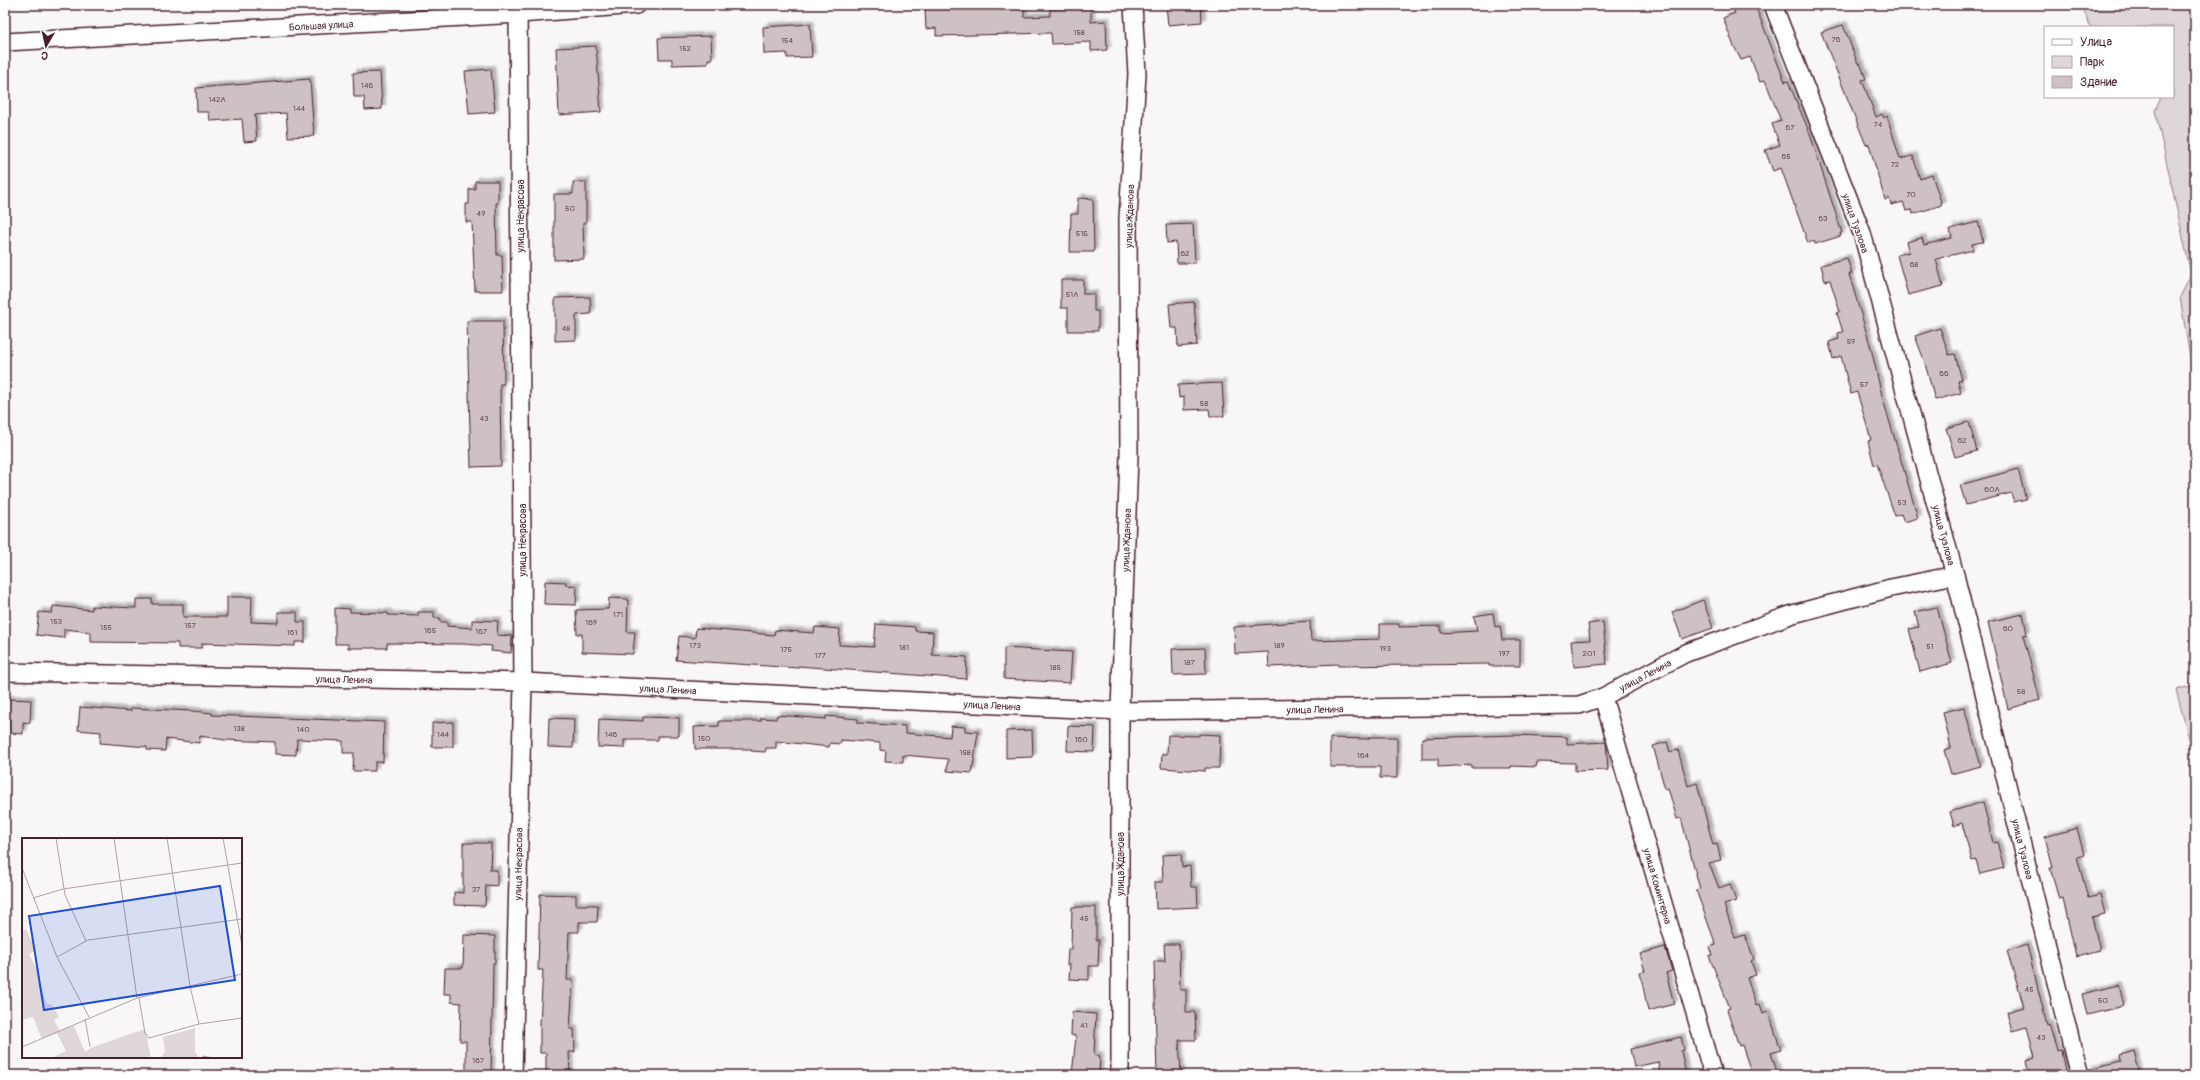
<svg xmlns="http://www.w3.org/2000/svg" width="2200" height="1080" font-family="Pangolin,sans-serif">
<style>
.green{fill:#ded6d9;stroke:#947a82}
.building{fill:#cdc1c4;stroke:#4a1f2b;filter:url(#shadow)}
.lines{fill:none;stroke-linecap:round;stroke-linejoin:round}
.minor-casing{stroke:#4a1f2b;stroke-width:20}
.minor{stroke:#fff;stroke-width:17}
.labels{text-anchor:middle;stroke-width:3;stroke-linejoin:round;paint-order:stroke}
.number-label{font-size:8px;fill:#6b4851}
.street-label{font-size:10px;fill:#4a1f2b;stroke:#fff}
.inset-road{fill:none;stroke:#b2a0a5;stroke-width:1}
.view{fill:#1d4ed8;fill-opacity:0.15;stroke:#1d4ed8;stroke-width:2}
.inset-edge{fill:none;stroke:#4a1f2b;stroke-width:2}
</style>
<defs>
<filter id="shadow"><feDropShadow dx="3.5" dy="-3.5" stdDeviation="1" flood-color="#0004"/></filter>
</defs>
<rect width="100%" height="100%" fill="#f8f6f7"/>
<filter id="ink" filterUnits="userSpaceOnUse"><feTurbulence type="fractalNoise" baseFrequency=".025" numOctaves="2"/><feDisplacementMap in="SourceGraphic" scale="8" xChannelSelector="R" yChannelSelector="G"/><feConvolveMatrix kernelMatrix="1 2 1 2 8 2 1 2 1" color-interpolation-filters="sRGB"/></filter>
<g filter="url(#ink)">
<g class="green">
<path d="M 2082,5 L 2195,5 L 2195,388 L 2180,297 L 2191,274 L 2155,110 L 2161,97 L 2173,97 L 2173,27 L 2090,27 Z"/>
<path d="M 2195,685 L 2195,761 L 2176,690 Z"/>
</g>
<g class="building">
<path d="M 986,5 L 1024,5 L 1024,17 L 1050,16 L 1050,9 L 1091,7 L 1091,22 L 1106,21 L 1107,50 L 1091,51 L 1091,42 L 1052,44 L 1051,33 L 936,36 L 936,28 L 926,29 L 925,8 Z"/>
<path d="M 1166,5 L 1201,5 L 1202,22 L 1168,25 Z"/>
<path d="M 1732,5 L 1755,5 L 1785,82 L 1788,81 L 1810,134 L 1842,233 L 1840,233 L 1841,236 L 1815,244 L 1814,241 L 1808,243 L 1781,168 L 1773,171 L 1765,150 L 1780,145 L 1772,124 L 1781,121 L 1765,80 L 1760,82 L 1750,57 L 1741,60 L 1733,44 L 1723,18 L 1735,13 Z"/>
<path d="M 810,24 L 812,57 L 787,58 L 787,53 L 764,54 L 763,27 Z"/>
<path d="M 1843,25 L 1858,64 L 1860,63 L 1866,79 L 1862,80 L 1876,117 L 1882,114 L 1884,118 L 1887,116 L 1900,159 L 1913,156 L 1920,179 L 1932,175 L 1942,205 L 1913,214 L 1912,210 L 1906,211 L 1903,202 L 1891,205 L 1889,198 L 1885,200 L 1869,144 L 1866,145 L 1821,32 Z"/>
<path d="M 711,36 L 712,59 L 708,59 L 708,64 L 672,65 L 672,59 L 659,59 L 658,38 Z"/>
<path d="M 596,46 L 601,112 L 559,115 L 556,48 Z"/>
<path d="M 491,69 L 495,112 L 469,114 L 465,71 Z"/>
<path d="M 380,72 L 382,109 L 365,110 L 364,97 L 354,97 L 353,73 Z"/>
<path d="M 310,79 L 314,136 L 288,137 L 286,113 L 255,115 L 257,141 L 244,142 L 242,119 L 210,121 L 209,112 L 197,112 L 196,88 Z"/>
<path d="M 475,181 L 498,181 L 498,203 L 496,203 L 497,255 L 502,255 L 503,291 L 475,291 L 472,222 L 466,222 L 466,204 L 469,204 L 469,189 L 475,189 Z"/>
<path d="M 573,182 L 586,182 L 586,223 L 583,223 L 584,259 L 554,260 L 554,194 L 573,194 Z"/>
<path d="M 1078,198 L 1093,199 L 1094,252 L 1070,252 L 1071,214 L 1078,214 Z"/>
<path d="M 1978,222 L 1983,242 L 1972,244 L 1973,250 L 1936,259 L 1943,286 L 1908,295 L 1897,255 L 1909,252 L 1906,242 L 1922,238 L 1924,245 L 1952,238 L 1950,229 Z"/>
<path d="M 1193,224 L 1195,263 L 1177,263 L 1176,242 L 1167,243 L 1166,225 Z"/>
<path d="M 1847,258 L 1852,274 L 1849,274 L 1871,348 L 1882,396 L 1918,518 L 1904,522 L 1901,514 L 1895,516 L 1877,464 L 1874,465 L 1868,441 L 1871,440 L 1857,392 L 1851,394 L 1841,356 L 1833,359 L 1829,342 L 1839,339 L 1838,333 L 1843,332 L 1837,313 L 1840,312 L 1830,280 L 1825,281 L 1821,265 Z"/>
<path d="M 1061,280 L 1083,280 L 1083,294 L 1094,294 L 1094,311 L 1098,311 L 1098,331 L 1068,331 L 1068,308 L 1061,308 Z"/>
<path d="M 590,297 L 591,314 L 576,315 L 576,340 L 555,341 L 555,298 Z"/>
<path d="M 1194,302 L 1197,345 L 1178,347 L 1177,328 L 1171,328 L 1169,304 Z"/>
<path d="M 467,321 L 503,321 L 504,384 L 500,384 L 501,466 L 471,467 Z"/>
<path d="M 1940,328 L 1949,355 L 1955,354 L 1962,380 L 1958,381 L 1961,393 L 1935,400 L 1924,360 L 1915,336 Z"/>
<path d="M 1222,383 L 1224,416 L 1210,416 L 1209,409 L 1184,410 L 1184,397 L 1179,398 L 1178,385 Z"/>
<path d="M 1969,422 L 1977,451 L 1955,457 L 1946,428 Z"/>
<path d="M 2018,469 L 2026,499 L 2014,502 L 2011,493 L 1966,505 L 1960,485 Z"/>
<path d="M 545,581 L 566,582 L 566,585 L 577,586 L 576,605 L 544,604 Z"/>
<path d="M 227,597 L 252,597 L 251,622 L 278,623 L 278,612 L 297,612 L 297,622 L 305,622 L 305,642 L 295,642 L 295,646 L 202,643 L 202,648 L 178,648 L 178,643 L 91,642 L 91,632 L 64,629 L 64,638 L 36,635 L 39,612 L 52,613 L 53,606 L 92,610 L 92,606 L 136,608 L 136,599 L 152,599 L 152,604 L 183,604 L 183,617 L 227,617 Z"/>
<path d="M 609,598 L 628,599 L 627,632 L 635,632 L 633,654 L 582,652 L 582,634 L 577,634 L 576,610 L 608,609 Z"/>
<path d="M 1703,600 L 1713,628 L 1682,639 L 1672,612 Z"/>
<path d="M 1937,607 L 1952,663 L 1920,672 L 1909,629 L 1919,627 L 1915,612 Z"/>
<path d="M 335,608 L 350,609 L 350,612 L 388,613 L 388,615 L 418,616 L 418,612 L 434,612 L 434,618 L 440,618 L 440,622 L 447,622 L 447,626 L 472,628 L 472,620 L 498,621 L 497,635 L 512,636 L 511,653 L 491,651 L 492,646 L 463,644 L 387,643 L 387,648 L 348,648 L 348,644 L 335,644 Z"/>
<path d="M 1493,613 L 1495,627 L 1500,626 L 1502,640 L 1520,640 L 1520,666 L 1489,666 L 1489,664 L 1338,666 L 1338,664 L 1269,667 L 1268,652 L 1235,654 L 1234,627 L 1310,621 L 1311,641 L 1380,639 L 1380,624 L 1399,624 L 1399,627 L 1441,626 L 1441,633 L 1477,631 L 1474,616 Z"/>
<path d="M 2023,614 L 2027,634 L 2023,635 L 2040,700 L 2008,709 L 1988,622 Z"/>
<path d="M 1603,622 L 1607,664 L 1574,667 L 1571,641 L 1590,640 L 1588,624 Z"/>
<path d="M 876,624 L 915,627 L 915,631 L 933,632 L 932,655 L 967,657 L 966,679 L 798,666 L 798,668 L 676,660 L 679,636 L 695,638 L 696,628 L 774,635 L 775,630 L 814,633 L 815,627 L 840,629 L 839,645 L 874,647 Z"/>
<path d="M 1004,648 L 1072,652 L 1070,683 L 1004,679 Z"/>
<path d="M 1205,648 L 1206,674 L 1173,675 L 1172,649 Z"/>
<path d="M 7,699 L 31,700 L 30,723 L 23,722 L 23,734 L 9,733 L 9,716 L 6,716 Z"/>
<path d="M 80,707 L 131,711 L 131,708 L 193,711 L 212,713 L 212,715 L 384,722 L 383,762 L 375,762 L 375,771 L 353,771 L 354,753 L 343,753 L 343,741 L 297,739 L 296,755 L 275,754 L 275,742 L 225,740 L 200,736 L 199,743 L 166,739 L 165,751 L 147,750 L 147,747 L 100,743 L 101,732 L 78,730 Z"/>
<path d="M 1964,707 L 1981,766 L 1951,774 L 1944,750 L 1951,748 L 1943,712 Z"/>
<path d="M 777,715 L 826,719 L 826,716 L 858,719 L 858,723 L 905,726 L 905,733 L 950,737 L 951,726 L 965,727 L 965,731 L 978,732 L 972,773 L 947,771 L 948,759 L 903,755 L 903,762 L 885,761 L 886,751 L 880,750 L 880,743 L 841,740 L 840,744 L 830,743 L 829,747 L 776,741 L 776,748 L 766,748 L 765,752 L 751,751 L 751,749 L 695,749 L 694,727 L 719,726 L 719,721 L 761,721 L 761,718 L 776,719 Z"/>
<path d="M 643,717 L 679,718 L 679,736 L 658,736 L 658,740 L 624,740 L 624,748 L 598,747 L 599,719 L 643,721 Z"/>
<path d="M 549,718 L 574,719 L 573,748 L 548,747 Z"/>
<path d="M 453,722 L 453,747 L 432,747 L 432,723 Z"/>
<path d="M 1068,726 L 1095,727 L 1094,752 L 1067,751 Z"/>
<path d="M 1032,730 L 1033,757 L 1006,758 L 1006,731 Z"/>
<path d="M 1199,734 L 1220,735 L 1219,768 L 1205,768 L 1205,771 L 1161,768 L 1162,754 L 1167,754 L 1168,735 L 1199,736 Z"/>
<path d="M 1514,735 L 1567,737 L 1567,744 L 1606,742 L 1608,770 L 1575,771 L 1575,763 L 1537,762 L 1536,767 L 1511,766 L 1511,768 L 1472,768 L 1472,765 L 1438,767 L 1438,759 L 1422,759 L 1422,738 Z"/>
<path d="M 1369,737 L 1397,737 L 1397,778 L 1380,778 L 1380,767 L 1330,767 L 1330,738 L 1369,739 Z"/>
<path d="M 1667,742 L 1670,752 L 1678,750 L 1688,786 L 1697,783 L 1713,845 L 1717,844 L 1721,860 L 1709,863 L 1719,888 L 1730,884 L 1736,901 L 1724,905 L 1735,938 L 1745,935 L 1754,959 L 1751,961 L 1756,975 L 1747,978 L 1756,1006 L 1760,1004 L 1763,1013 L 1768,1011 L 1781,1050 L 1771,1053 L 1778,1075 L 1752,1075 L 1742,1045 L 1739,1046 L 1734,1031 L 1727,1009 L 1730,1008 L 1709,956 L 1713,955 L 1710,947 L 1716,945 L 1696,890 L 1700,889 L 1681,818 L 1677,819 L 1668,788 L 1665,789 L 1653,746 Z"/>
<path d="M 1983,802 L 1993,843 L 1997,842 L 2004,868 L 1980,874 L 1976,860 L 1972,861 L 1962,823 L 1954,826 L 1950,812 Z"/>
<path d="M 2077,828 L 2084,855 L 2077,857 L 2088,898 L 2100,895 L 2105,914 L 2092,917 L 2100,951 L 2076,957 L 2063,898 L 2059,899 L 2050,868 L 2053,868 L 2045,837 Z"/>
<path d="M 463,843 L 491,843 L 490,870 L 497,870 L 497,886 L 486,885 L 485,906 L 454,905 L 454,892 L 463,893 Z"/>
<path d="M 1181,854 L 1182,867 L 1190,866 L 1191,887 L 1197,887 L 1198,907 L 1156,909 L 1155,882 L 1163,882 L 1162,855 Z"/>
<path d="M 540,894 L 576,895 L 576,905 L 598,905 L 597,922 L 579,922 L 579,932 L 569,932 L 567,980 L 573,980 L 570,1029 L 574,1029 L 575,1052 L 569,1052 L 570,1075 L 546,1075 L 546,1053 L 540,1053 L 540,1023 L 543,970 L 538,970 Z"/>
<path d="M 1072,907 L 1096,907 L 1096,940 L 1099,940 L 1098,966 L 1089,966 L 1089,980 L 1069,979 L 1070,965 L 1067,965 L 1068,949 L 1071,949 Z"/>
<path d="M 464,935 L 495,936 L 495,963 L 493,963 L 491,1075 L 466,1075 L 466,1041 L 460,1041 L 461,1003 L 451,1002 L 451,994 L 444,994 L 445,968 L 463,968 Z"/>
<path d="M 1164,944 L 1179,944 L 1180,990 L 1186,990 L 1186,1012 L 1195,1012 L 1196,1040 L 1179,1040 L 1181,1075 L 1157,1075 L 1154,961 L 1165,961 Z"/>
<path d="M 2027,945 L 2047,1025 L 2049,1024 L 2057,1051 L 2061,1050 L 2066,1075 L 2029,1075 L 2026,1060 L 2035,1057 L 2027,1027 L 2012,1031 L 2007,1012 L 2024,1007 L 2007,951 Z"/>
<path d="M 1665,947 L 1672,971 L 1666,973 L 1674,1004 L 1648,1011 L 1640,972 L 1645,971 L 1640,954 Z"/>
<path d="M 2119,985 L 2124,1006 L 2087,1015 L 2082,994 Z"/>
<path d="M 1072,1012 L 1096,1014 L 1094,1055 L 1100,1056 L 1099,1075 L 1072,1075 L 1076,1036 L 1071,1035 Z"/>
<path d="M 1681,1037 L 1684,1050 L 1681,1051 L 1686,1075 L 1660,1075 L 1658,1062 L 1634,1067 L 1630,1049 Z"/>
<path d="M 2134,1051 L 2140,1075 L 2089,1075 L 2088,1069 L 2122,1061 L 2121,1055 Z"/>
</g>
<g class="lines">
<defs>
<g id="minor">
<path d="M 1773,5 L 1862,233 L 1955,575 L 2079,1075"/>
<path d="M 5,42 L 519,14 L 636,5"/>
<path d="M 5,672 L 523,682 L 1120,711 L 1579,705 L 1603,697 L 1686,653 L 1793,614 L 1891,588 L 1955,575"/>
<path d="M 1603,697 L 1713,1075"/>
<path d="M 513,1075 L 523,682 L 518,5"/>
<path d="M 1120,1075 L 1120,711 L 1129,456 L 1128,218 L 1137,74 L 1133,5"/>
</g>
</defs>
<use href="#minor" class="minor-casing"/>
<use href="#minor" class="minor"/>
</g>
</g>
<g class="labels">
<g class="number-label">
<text x="1079" y="35">158</text>
<text x="1836" y="42">76</text>
<text x="787" y="43">154</text>
<text x="685" y="51">152</text>
<text x="367" y="88">146</text>
<text x="217" y="102">142А</text>
<text x="299" y="111">144</text>
<text x="1878" y="127">74</text>
<text x="1790" y="130">67</text>
<text x="1786" y="159">65</text>
<text x="1895" y="167">72</text>
<text x="1911" y="197">70</text>
<text x="570" y="211">50</text>
<text x="481" y="216">49</text>
<text x="1823" y="221">63</text>
<text x="1082" y="236">51Б</text>
<text x="1185" y="256">62</text>
<text x="1914" y="267">68</text>
<text x="1072" y="297">51А</text>
<text x="566" y="331">48</text>
<text x="1851" y="344">59</text>
<text x="1944" y="376">66</text>
<text x="1864" y="387">57</text>
<text x="1204" y="406">58</text>
<text x="484" y="421">43</text>
<text x="1962" y="443">62</text>
<text x="1992" y="492">60А</text>
<text x="1902" y="505">53</text>
<text x="618" y="617">171</text>
<text x="56" y="624">153</text>
<text x="591" y="625">169</text>
<text x="190" y="628">157</text>
<text x="106" y="630">155</text>
<text x="2008" y="631">60</text>
<text x="430" y="633">165</text>
<text x="481" y="634">167</text>
<text x="292" y="635">161</text>
<text x="695" y="648">173</text>
<text x="1279" y="648">189</text>
<text x="1930" y="649">51</text>
<text x="904" y="650">181</text>
<text x="1385" y="651">193</text>
<text x="786" y="652">175</text>
<text x="1504" y="656">197</text>
<text x="1589" y="656">201</text>
<text x="820" y="658">177</text>
<text x="1189" y="665">187</text>
<text x="1055" y="670">185</text>
<text x="2021" y="694">58</text>
<text x="239" y="731">138</text>
<text x="303" y="732">140</text>
<text x="443" y="737">144</text>
<text x="611" y="737">146</text>
<text x="704" y="741">150</text>
<text x="1081" y="742">160</text>
<text x="965" y="755">158</text>
<text x="1363" y="758">164</text>
<text x="476" y="892">37</text>
<text x="1084" y="921">45</text>
<text x="2029" y="992">45</text>
<text x="2103" y="1003">50</text>
<text x="1084" y="1028">41</text>
<text x="2041" y="1040">43</text>
<text x="478" y="1063">167</text>
</g>
<g class="street-label">
<text transform="translate(321 25) rotate(-3)" y="4">Большая улица</text>
<text transform="translate(520 216) rotate(-90)" y="4">улица Некрасова</text>
<text transform="translate(1129 216) rotate(-88)" y="4">улица Жданова</text>
<text transform="translate(1856 223) rotate(71)" y="4">улица Тузлова</text>
<text transform="translate(1944 535) rotate(75)" y="4">улица Тузлова</text>
<text transform="translate(522 540) rotate(-90)" y="4">улица Некрасова</text>
<text transform="translate(1126 540) rotate(-88)" y="4">улица Жданова</text>
<text transform="translate(1645 675) rotate(-28)" y="4">улица Ленина</text>
<text transform="translate(344 679) rotate(1)" y="4">улица Ленина</text>
<text transform="translate(668 689) rotate(3)" y="4">улица Ленина</text>
<text transform="translate(992 705) rotate(3)" y="4">улица Ленина</text>
<text transform="translate(1315 709) rotate(-1)" y="4">улица Ленина</text>
<text transform="translate(2023 849) rotate(76)" y="4">улица Тузлова</text>
<text transform="translate(518 864) rotate(-89)" y="4">улица Некрасова</text>
<text transform="translate(1120 864) rotate(-90)" y="4">улица Жданова</text>
<text transform="translate(1658 886) rotate(74)" y="4">улица Коминтерна</text>
</g>
</g>
<g transform="translate(22 838)">
<rect width="220" height="220" fill="#f8f6f7"/>
<path d="M 4,91 L 14,112 L 7,116 L 16,134 L 24,165 L 30,167 L 37,179 L 32,182 L 37,192 L 52,188 L 63,214 L 71,209 L 123,191 L 129,220 L 29,220 L 44,213 L 35,195 L 20,201 L 11,179 L 0,182 L 0,93 ZM 173,190 L 173,214 L 178,220 L 138,220 L 143,214 L 141,199 Z" fill="#ded6d9"/>
<path class="inset-road" d="M 34,0 L 43,57 L 64,103M 92,0 L 115,160M 145,0 L 168,148 L 177,186M 201,0 L 220,108M 0,30 L 35,119 L 67,179M 11,60 L 41,51 L 220,25M 35,119 L 66,102 L 220,81M 117,160 L 123,195 L 127,200 L 177,186 L 220,180M 63,181 L 68,209M 0,209 L 115,160 L 220,136M 180,218 L 192,220"/>
<path class="view" d="M 198,48 L 213,142 L 22,172 L 7,78 Z"/>
<rect width="220" height="220" class="inset-edge"/>
</g>
<rect width="2200" height="1080" fill="none" stroke="#fff" stroke-width="20"/>
<rect x="10" y="10" width="2180" height="1060" fill="none" stroke="#4a1f2b" stroke-width="1.5" filter="url(#ink)"/>
<rect x="2044" y="26" width="130" height="72" fill="#ffffff" stroke="#b7a5aa"/>
<rect x="2052" y="39" width="20" height="6" fill="#ffffff" stroke="#b7a5aa"/>
<text x="2080" y="46" font-size="12" fill="#4a1f2b">Улица</text>
<rect x="2052" y="56" width="20" height="12" fill="#ded6d9" stroke="#b7a5aa"/>
<text x="2080" y="66" font-size="12" fill="#4a1f2b">Парк</text>
<rect x="2052" y="76" width="20" height="12" fill="#cdc1c4" stroke="#b7a5aa"/>
<text x="2080" y="86" font-size="12" fill="#4a1f2b">Здание</text>
<g transform="translate(46 46) rotate(189)" stroke="#ffffff" stroke-width="3" paint-order="stroke">
<path d="M0-3L7 15L0 10L-7 15Z" fill="#4a1f2b"/>
<text y="-6" font-size="11" font-weight="bold" text-anchor="middle" fill="#4a1f2b">С</text>
</g>
</svg>
